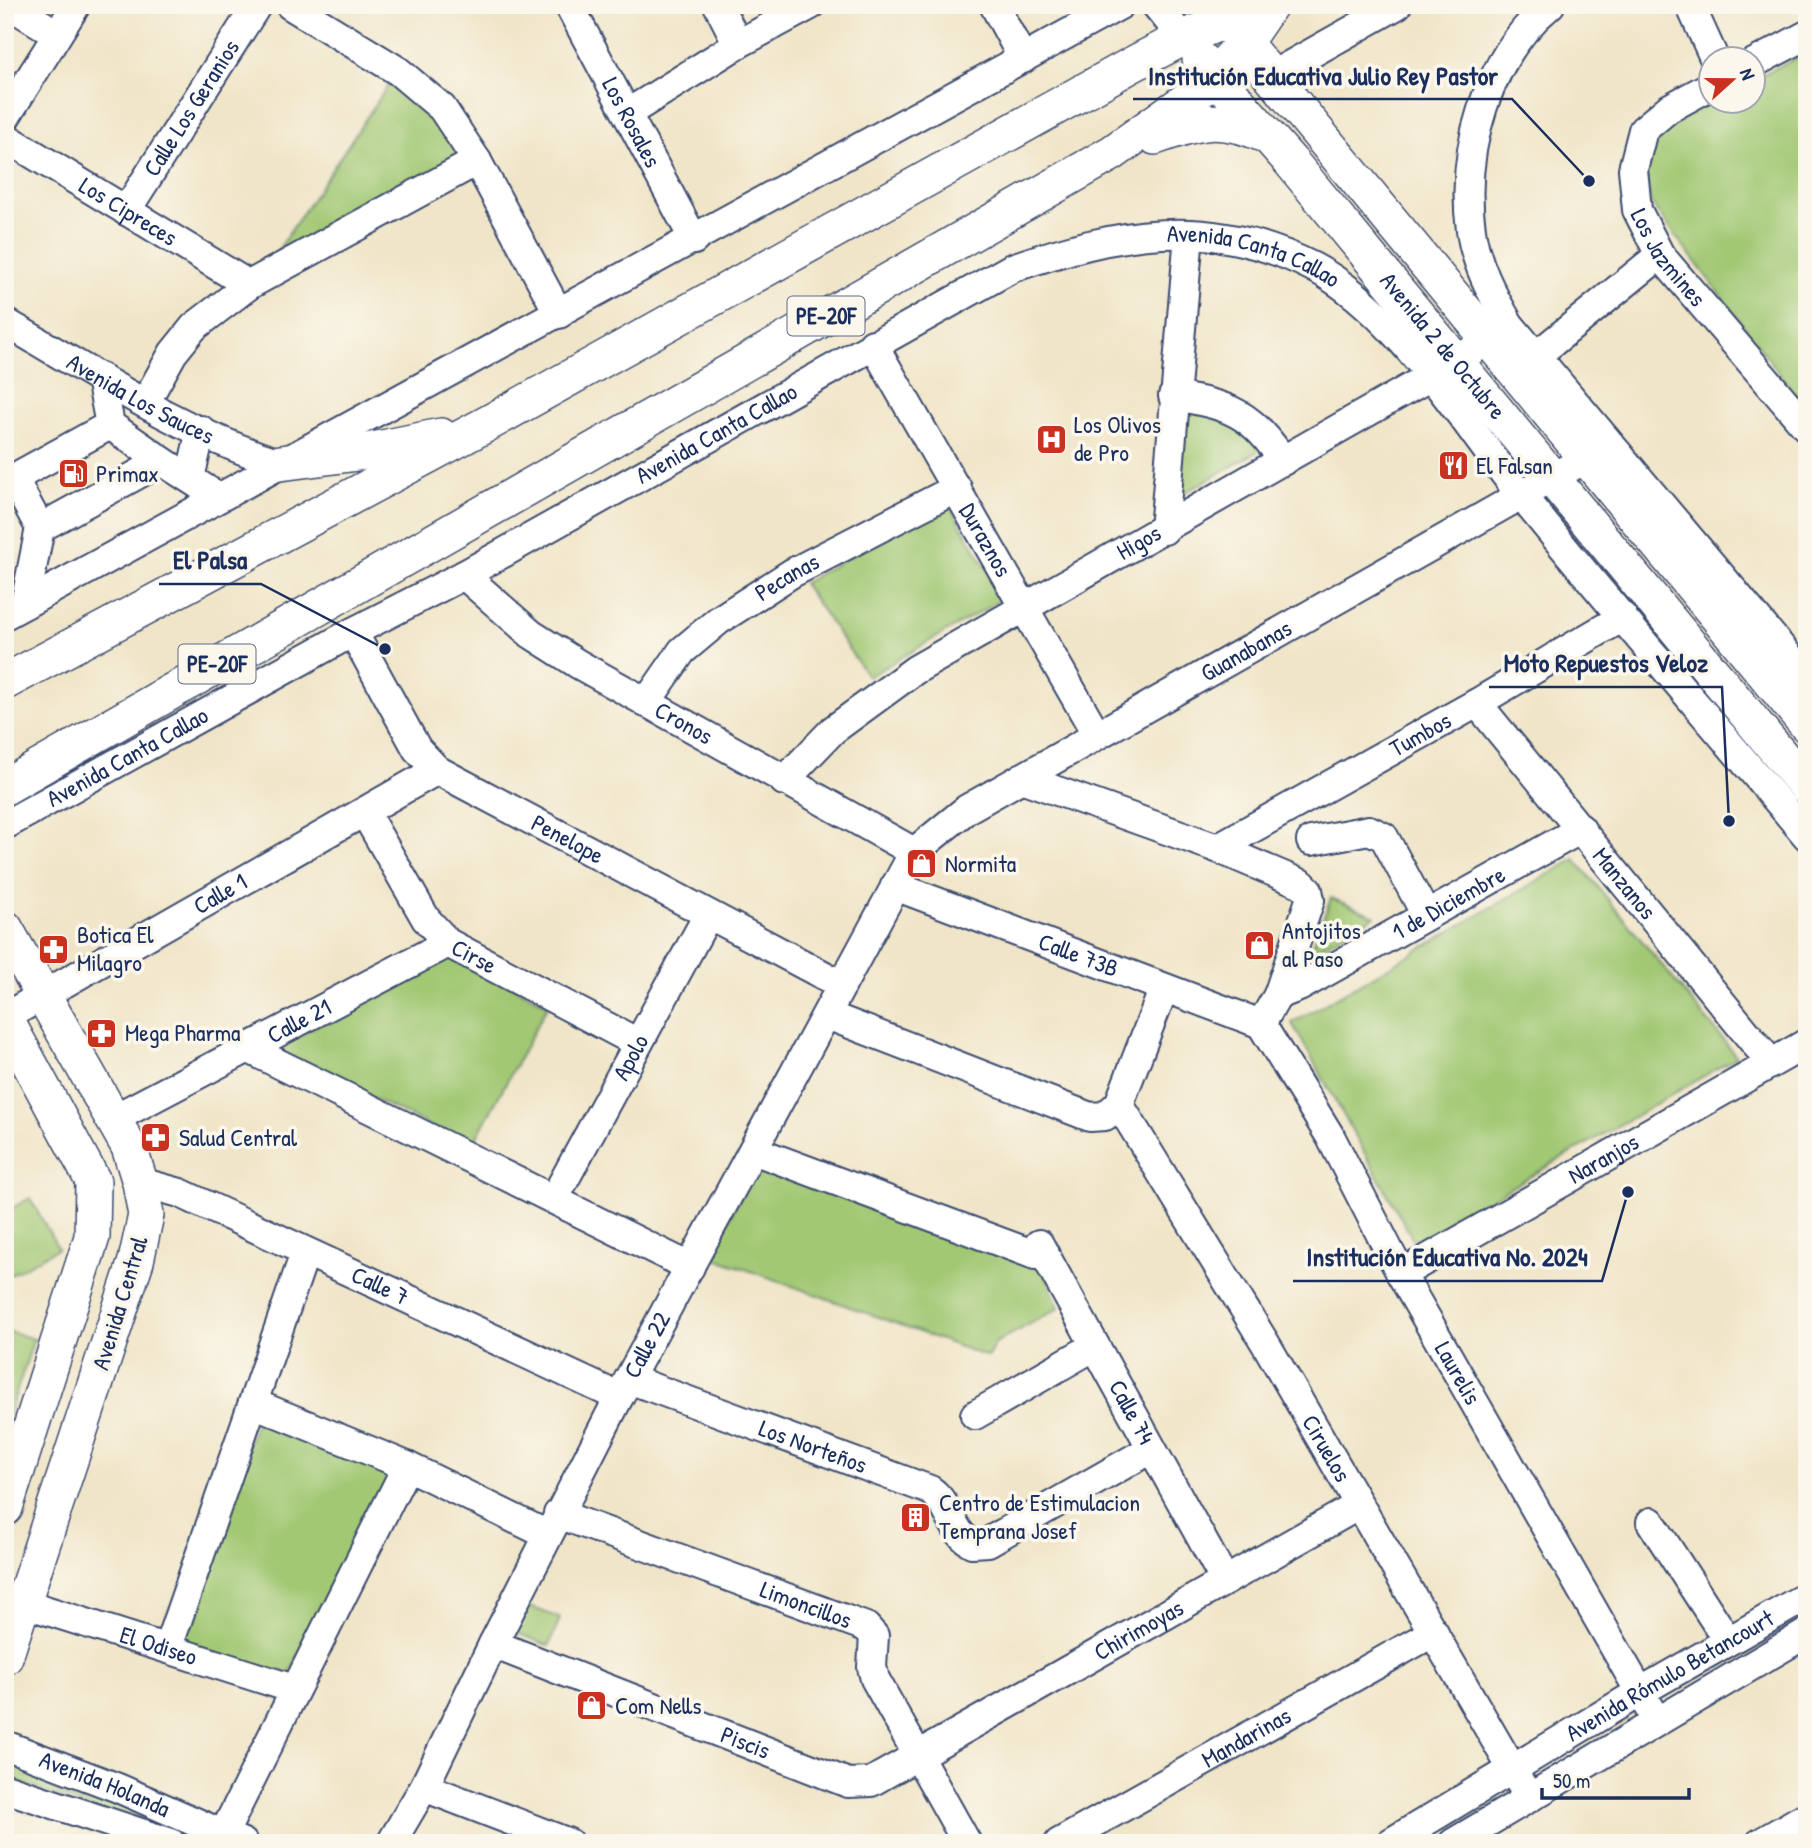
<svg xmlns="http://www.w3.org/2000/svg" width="1812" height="1848" font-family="'Patrick Hand',sans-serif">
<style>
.green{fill:#a1c873;stroke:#5e7c68;stroke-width:2}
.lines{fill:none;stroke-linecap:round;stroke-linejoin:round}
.minor-casing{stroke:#3b4a6e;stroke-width:32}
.major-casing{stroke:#3b4a6e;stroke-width:38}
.minor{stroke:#fff;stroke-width:28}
.major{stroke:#fff;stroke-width:35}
.labels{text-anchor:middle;stroke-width:7;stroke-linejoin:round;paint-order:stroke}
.shield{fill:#fbf7ec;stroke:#5e6b89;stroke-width:2}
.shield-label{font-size:23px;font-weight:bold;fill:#1b2f5e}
.street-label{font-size:24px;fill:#1b2f5e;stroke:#fbf7ec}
.poi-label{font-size:24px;fill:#1b2f5e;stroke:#fbf7ec;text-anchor:start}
.leader{fill:none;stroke:#1b2f5e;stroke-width:2.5}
.callout-dot{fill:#1b2f5e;stroke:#fbf7ec;stroke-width:2.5}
.callout-label{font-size:26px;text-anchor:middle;font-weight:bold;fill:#1b2f5e;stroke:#fbf7ec;stroke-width:7;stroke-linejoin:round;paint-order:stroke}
</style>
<rect width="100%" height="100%" fill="#fbf7ec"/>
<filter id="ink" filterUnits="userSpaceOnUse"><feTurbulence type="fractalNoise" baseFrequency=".0143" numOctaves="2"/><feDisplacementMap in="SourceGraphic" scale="14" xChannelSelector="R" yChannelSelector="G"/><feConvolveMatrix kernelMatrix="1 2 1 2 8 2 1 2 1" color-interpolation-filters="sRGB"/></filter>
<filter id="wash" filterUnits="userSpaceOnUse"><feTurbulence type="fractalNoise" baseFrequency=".00686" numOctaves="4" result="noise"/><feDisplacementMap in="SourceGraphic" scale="28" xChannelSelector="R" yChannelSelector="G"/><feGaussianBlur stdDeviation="1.57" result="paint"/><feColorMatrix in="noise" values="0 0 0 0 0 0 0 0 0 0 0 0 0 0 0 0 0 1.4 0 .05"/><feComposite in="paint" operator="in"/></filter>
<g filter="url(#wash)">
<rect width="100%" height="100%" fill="#f0e5c8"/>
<g class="green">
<path d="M 1807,53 L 1807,410 L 1651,203 L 1645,175 L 1654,146 L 1683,113 L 1710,102 L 1752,102 L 1753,79 Z"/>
<path d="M 391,81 L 434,113 L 462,157 L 268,265 Z"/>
<path d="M 1183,405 L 1209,411 L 1264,448 L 1177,497 Z"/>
<path d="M 947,501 L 1004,598 L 868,677 L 803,583 Z"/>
<path d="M 1575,859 L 1737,1057 L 1415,1243 L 1292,1023 Z"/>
<path d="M 1331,898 L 1375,916 L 1310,953 Z"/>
<path d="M 449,952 L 548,1005 L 472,1146 L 272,1050 Z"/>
<path d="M 765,1151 L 1037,1253 L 1059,1308 L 995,1343 L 988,1357 L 709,1256 Z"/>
<path d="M 30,1198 L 58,1248 L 5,1278 L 5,1212 Z"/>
<path d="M 5,1330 L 34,1339 L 5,1426 Z"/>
<path d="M 258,1416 L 394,1472 L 287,1678 L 178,1641 Z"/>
<path d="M 522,1604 L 560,1618 L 549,1646 L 511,1631 Z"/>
<path d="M 5,1762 L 223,1841 L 226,1843 L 184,1843 L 5,1777 Z"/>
</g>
</g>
<g filter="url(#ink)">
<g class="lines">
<defs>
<g id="minor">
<path d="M 10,5 L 57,34"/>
<path d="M 290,5 L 398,71 L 442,108 L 477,161 L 559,314"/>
<path id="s1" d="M 569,5 L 694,240"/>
<path d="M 718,5 L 738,44"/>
<path d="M 994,5 L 1023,59"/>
<path d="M 1156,5 L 1183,38"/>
<path d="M 1550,5 C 1487,57 1460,150 1471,230 C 1475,263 1493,296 1509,324 L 1807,678"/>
<path d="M 1690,5 L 1715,60"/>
<path d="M 1752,64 L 1807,35"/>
<path d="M 1271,76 L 1397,5"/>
<path id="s2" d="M 1710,86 L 1668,109 L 1643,130 L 1633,169 L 1637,210 L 1660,255 L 1807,428"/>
<path d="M 628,113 L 738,44 L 811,5"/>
<path d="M 5,118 L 76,5"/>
<path id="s3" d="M 5,137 L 249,285"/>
<path id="s4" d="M 126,211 L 257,5"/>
<path id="s5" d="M 5,322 C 93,373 182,433 280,463"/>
<path id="s6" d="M 873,344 L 1097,735"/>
<path d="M 1537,355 L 1660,255"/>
<path d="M 101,378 L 110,425 L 162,461"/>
<path d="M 1173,396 C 1228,405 1252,412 1283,461"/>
<path d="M 145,403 L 173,353 L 194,327 L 249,285 L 477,161"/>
<path d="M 190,478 L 201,430"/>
<path d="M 40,528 L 18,487 L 21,474 L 110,425"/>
<path d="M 1164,530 L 1189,234"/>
<path id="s7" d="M 464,575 L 531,634 L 578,664 L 914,852"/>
<path d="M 25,604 L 40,528 L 162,461 L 218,497"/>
<path d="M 5,615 L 1120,5"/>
<path id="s8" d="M 353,632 L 417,749 L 437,770 L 842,985"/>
<path id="s9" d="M 646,703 L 682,651 L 719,620 L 792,573 L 957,488"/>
<path id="s10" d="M 1477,703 L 1771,1063"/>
<path d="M 1021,778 L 1217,848 L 1302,884 L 1308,890 L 1310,900 L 1278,995 L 1261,1024"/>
<path id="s11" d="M 784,781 L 833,730 L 915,670 L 1429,377 L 1489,340 L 1509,324"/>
<path id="s12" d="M 365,813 L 426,919 L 448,943 L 636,1042"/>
<path id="s13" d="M 5,825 L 353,632 L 464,575 L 1012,268 C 1116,232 1209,214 1313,267 C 1396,310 1463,422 1521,495 C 1614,611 1712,722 1807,836"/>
<path d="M 1311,841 L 1369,830 L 1384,837 L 1426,915"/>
<path id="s14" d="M 1217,848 L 1477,703 L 1623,617"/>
<path id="s15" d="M 895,886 L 1261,1024"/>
<path id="s16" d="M 1278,995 L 1299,987 L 1581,829"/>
<path d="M 827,1015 L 1090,1117 L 1105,1116 L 1119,1104 L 1164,988"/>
<path id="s17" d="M 5,1017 L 437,770"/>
<path id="s18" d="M 1261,1024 L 1330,1136 L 1401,1274 L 1656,1720"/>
<path d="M 249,1049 L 690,1267"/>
<path id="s19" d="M 1119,1104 L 1267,1346 L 1529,1798"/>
<path id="s20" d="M 115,1118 L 448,943"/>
<path d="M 753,1150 L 1035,1255"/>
<path id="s21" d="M 140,1182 L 180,1193 L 619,1397"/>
<path id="s22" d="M 554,1199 L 708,915"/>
<path id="s23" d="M 1039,1244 L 1225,1581"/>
<path id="s24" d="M 1401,1274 L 1807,1043"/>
<path id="s25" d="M 629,1379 L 930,1490 C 950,1503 951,1533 972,1543 L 988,1542 L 1151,1449"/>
<path d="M 253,1403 L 407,1466 L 548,1535"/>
<path d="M 975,1415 L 1095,1346"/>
<path id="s26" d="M 558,1514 L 866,1627 L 874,1636 L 872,1667 L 875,1679 L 967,1843"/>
<path d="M 1651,1522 L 1728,1641"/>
<path id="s27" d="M 23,1603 L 294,1689"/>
<path id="s28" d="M 493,1644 L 848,1783 L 871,1782 L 1359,1505"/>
<path d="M 168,1647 L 305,1253"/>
<path id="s29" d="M 5,1745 L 118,1788 L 243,1843"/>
<path d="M 424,1787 L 569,1843"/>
<path d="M 5,1788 L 171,1843"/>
<path d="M 224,1833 L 407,1466"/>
<path id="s30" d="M 391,1843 L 424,1787 L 493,1644 L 619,1397 L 914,852 L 967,809 L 1585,459"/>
<path id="s31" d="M 1059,1843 L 1434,1632"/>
<path id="s32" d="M 1390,1843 L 1640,1692 L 1807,1596"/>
<path d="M 1453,1843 L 1807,1633"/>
<path d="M 1760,1843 L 1807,1816"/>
</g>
<g id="major">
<path d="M 1230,26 L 1807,725"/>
<path id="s33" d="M 1200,59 L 1291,162 L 1807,787"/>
<path d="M 1155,137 C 1199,121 1220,115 1265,135"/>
<path d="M 280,463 L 358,453 L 441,436"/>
<path d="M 5,682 L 485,425 L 1133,64 L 1183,38 L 1263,5"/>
<path d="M 5,787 L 1112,153 L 1202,89 L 1244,43 L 1270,5"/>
<path d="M 5,928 L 129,1147 L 140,1182 L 146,1215 L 136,1261 L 5,1657"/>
<path d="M 5,1018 L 93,1181 L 92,1237 L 5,1508"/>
</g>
</defs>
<use href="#minor" class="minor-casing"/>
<use href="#major" class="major-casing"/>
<use href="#minor" class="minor"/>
<use href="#major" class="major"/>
</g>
</g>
<defs>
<symbol id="hospital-square" viewBox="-11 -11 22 22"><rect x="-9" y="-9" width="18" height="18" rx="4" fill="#c8321e" stroke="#fbf7ec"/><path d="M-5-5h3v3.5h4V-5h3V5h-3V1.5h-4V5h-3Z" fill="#fff"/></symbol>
<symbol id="restaurant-square" viewBox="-11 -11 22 22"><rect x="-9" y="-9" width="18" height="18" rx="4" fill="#c8321e" stroke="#fbf7ec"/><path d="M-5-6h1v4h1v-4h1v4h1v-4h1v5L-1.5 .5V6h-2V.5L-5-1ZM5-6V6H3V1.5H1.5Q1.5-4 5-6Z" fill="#fff"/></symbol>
<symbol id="fuel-square" viewBox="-11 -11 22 22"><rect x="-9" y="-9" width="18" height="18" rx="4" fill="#c8321e" stroke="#fbf7ec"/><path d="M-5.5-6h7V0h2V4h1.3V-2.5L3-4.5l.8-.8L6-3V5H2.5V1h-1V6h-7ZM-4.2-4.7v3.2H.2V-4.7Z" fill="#fff"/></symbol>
<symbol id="shop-square" viewBox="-11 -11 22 22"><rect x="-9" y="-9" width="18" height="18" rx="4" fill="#c8321e" stroke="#fbf7ec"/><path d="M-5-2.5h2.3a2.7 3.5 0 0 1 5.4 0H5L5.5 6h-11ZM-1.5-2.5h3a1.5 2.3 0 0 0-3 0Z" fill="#fff"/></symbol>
<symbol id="pharmacy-square" viewBox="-11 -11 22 22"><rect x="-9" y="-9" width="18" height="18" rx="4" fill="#c8321e" stroke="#fbf7ec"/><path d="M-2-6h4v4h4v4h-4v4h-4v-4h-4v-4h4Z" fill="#fff"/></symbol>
<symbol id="building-square" viewBox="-11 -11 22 22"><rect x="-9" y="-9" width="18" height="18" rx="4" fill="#c8321e" stroke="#fbf7ec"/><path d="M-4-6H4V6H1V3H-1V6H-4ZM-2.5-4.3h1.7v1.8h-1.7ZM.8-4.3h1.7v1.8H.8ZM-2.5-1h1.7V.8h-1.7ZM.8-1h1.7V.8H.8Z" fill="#fff"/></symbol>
</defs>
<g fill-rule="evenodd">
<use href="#hospital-square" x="1034" y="422" width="35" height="35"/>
<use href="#restaurant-square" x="1436" y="448" width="35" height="35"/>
<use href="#fuel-square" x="56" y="456" width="35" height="35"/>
<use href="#shop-square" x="904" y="846" width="35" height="35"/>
<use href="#shop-square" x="1242" y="928" width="35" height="35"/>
<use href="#pharmacy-square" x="36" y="932" width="35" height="35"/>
<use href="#pharmacy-square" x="84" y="1016" width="35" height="35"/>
<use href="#pharmacy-square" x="138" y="1120" width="35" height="35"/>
<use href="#building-square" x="898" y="1500" width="35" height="35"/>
<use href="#shop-square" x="574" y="1688" width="35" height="35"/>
</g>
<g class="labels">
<g class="shield">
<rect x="787.5" y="296.5" width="77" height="39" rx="5"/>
<rect x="178.5" y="644.5" width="77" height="39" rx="5"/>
</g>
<g class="shield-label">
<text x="826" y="324">PE-20F</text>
<text x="217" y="672">PE-20F</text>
</g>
<g class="street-label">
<text dy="8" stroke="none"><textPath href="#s4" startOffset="122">Calle Los Geranios</textPath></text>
<text dy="8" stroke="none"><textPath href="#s1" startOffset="133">Los Rosales</textPath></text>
<text dy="8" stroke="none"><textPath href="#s3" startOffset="144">Los Cipreces</textPath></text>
<text dy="8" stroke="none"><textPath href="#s2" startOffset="219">Los Jazmines</textPath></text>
<text dy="8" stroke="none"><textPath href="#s13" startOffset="1400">Avenida Canta Callao</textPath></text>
<text dy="8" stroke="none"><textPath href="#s33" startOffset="376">Avenida 2 de Octubre</textPath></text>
<text dy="8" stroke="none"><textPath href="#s5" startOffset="156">Avenida Los Sauces</textPath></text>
<text dy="8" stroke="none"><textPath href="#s13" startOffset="812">Avenida Canta Callao</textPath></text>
<text dy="8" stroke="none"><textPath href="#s6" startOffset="226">Duraznos</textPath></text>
<text dy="8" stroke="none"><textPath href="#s11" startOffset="430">Higos</textPath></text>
<text dy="8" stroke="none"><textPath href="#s9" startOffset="192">Pecanas</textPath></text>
<text dy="8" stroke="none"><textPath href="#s30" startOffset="1510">Guanabanas</textPath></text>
<text dy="8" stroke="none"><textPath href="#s7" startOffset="266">Cronos</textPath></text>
<text dy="8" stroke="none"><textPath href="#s14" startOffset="233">Tumbos</textPath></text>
<text dy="8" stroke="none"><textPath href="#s13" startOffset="140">Avenida Canta Callao</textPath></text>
<text dy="8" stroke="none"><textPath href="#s8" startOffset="310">Penelope</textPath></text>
<text dy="8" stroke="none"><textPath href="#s10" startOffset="233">Manzanos</textPath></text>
<text dy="8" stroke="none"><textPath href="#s17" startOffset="248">Calle 1</textPath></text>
<text dy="8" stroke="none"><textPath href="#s16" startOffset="194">1 de Diciembre</textPath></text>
<text dy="8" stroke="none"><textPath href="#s12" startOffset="184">Cirse</textPath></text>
<text dy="8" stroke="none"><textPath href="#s15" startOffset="196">Calle 73B</textPath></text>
<text dy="8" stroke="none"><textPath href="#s20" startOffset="208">Calle 21</textPath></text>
<text dy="8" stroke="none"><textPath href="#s22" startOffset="161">Apolo</textPath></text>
<text dy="8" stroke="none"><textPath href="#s24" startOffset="233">Naranjos</textPath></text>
<text dy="8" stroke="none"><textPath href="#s21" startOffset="262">Calle 7</textPath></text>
<text transform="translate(120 1303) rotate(-73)" y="8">Avenida Central</text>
<text dy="8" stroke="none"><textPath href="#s30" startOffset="560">Calle 22</textPath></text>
<text dy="8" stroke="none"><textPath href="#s18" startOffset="401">Laurelis</textPath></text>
<text dy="8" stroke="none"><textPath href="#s23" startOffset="192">Calle 74</textPath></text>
<text dy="8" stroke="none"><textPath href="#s25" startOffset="196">Los Norteños</textPath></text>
<text dy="8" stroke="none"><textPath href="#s19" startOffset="402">Ciruelos</textPath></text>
<text dy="8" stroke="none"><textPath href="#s26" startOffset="264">Limoncillos</textPath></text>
<text dy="8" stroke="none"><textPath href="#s28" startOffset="712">Chirimoyas</textPath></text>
<text dy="8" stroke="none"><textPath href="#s27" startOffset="142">El Odiseo</textPath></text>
<text dy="8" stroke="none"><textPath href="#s32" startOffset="326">Avenida Rómulo Betancourt</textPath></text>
<text dy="8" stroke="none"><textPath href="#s31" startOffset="215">Mandarinas</textPath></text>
<text dy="8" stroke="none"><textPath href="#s28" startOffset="271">Piscis</textPath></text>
<text dy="8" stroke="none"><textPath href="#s29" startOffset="107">Avenida Holanda</textPath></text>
</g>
<g class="poi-label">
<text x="1074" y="433">Los Olivos<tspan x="1074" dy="28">de Pro</tspan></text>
<text x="1476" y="474">El Falsan</text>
<text x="96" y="482">Primax</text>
<text x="945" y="872">Normita</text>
<text x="1282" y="939">Antojitos<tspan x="1282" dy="28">al Paso</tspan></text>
<text x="77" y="943">Botica El<tspan x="77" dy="28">Milagro</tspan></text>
<text x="125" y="1041">Mega Pharma</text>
<text x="179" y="1146">Salud Central</text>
<text x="939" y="1511">Centro de Estimulacion<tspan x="939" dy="28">Temprana Josef</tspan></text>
<text x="615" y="1714">Com Nells</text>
</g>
</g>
<path class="leader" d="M1589 181L1512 99H1133M385 649L261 584H159M1729 821L1722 687H1489M1628 1192L1602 1281H1293"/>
<g class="callout-dot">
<circle cx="1589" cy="181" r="7"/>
<circle cx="385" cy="649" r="7"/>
<circle cx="1729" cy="821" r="7"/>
<circle cx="1628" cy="1192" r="7"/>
</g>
<g class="callout-label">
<text x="1323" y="85">Institución Educativa Julio Rey Pastor</text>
<text x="210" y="569">El Palsa</text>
<text x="1606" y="672">Moto Repuestos Veloz</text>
<text x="1447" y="1266">Institución Educativa No. 2024</text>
</g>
<rect width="1812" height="1848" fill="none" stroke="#fbf7ec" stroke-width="28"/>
<g transform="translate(1732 80) rotate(69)"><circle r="33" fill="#fbf7ec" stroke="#a1a7b3" stroke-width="2"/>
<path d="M0-5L12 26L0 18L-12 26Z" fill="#c8321e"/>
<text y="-10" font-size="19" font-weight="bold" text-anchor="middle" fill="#1b2f5e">N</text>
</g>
<path d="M1542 1788v10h147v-10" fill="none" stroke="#1b2f5e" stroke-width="3.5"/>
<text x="1553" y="1788" font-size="21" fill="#1b2f5e" stroke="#fbf7ec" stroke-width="5" paint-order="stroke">50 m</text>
</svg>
